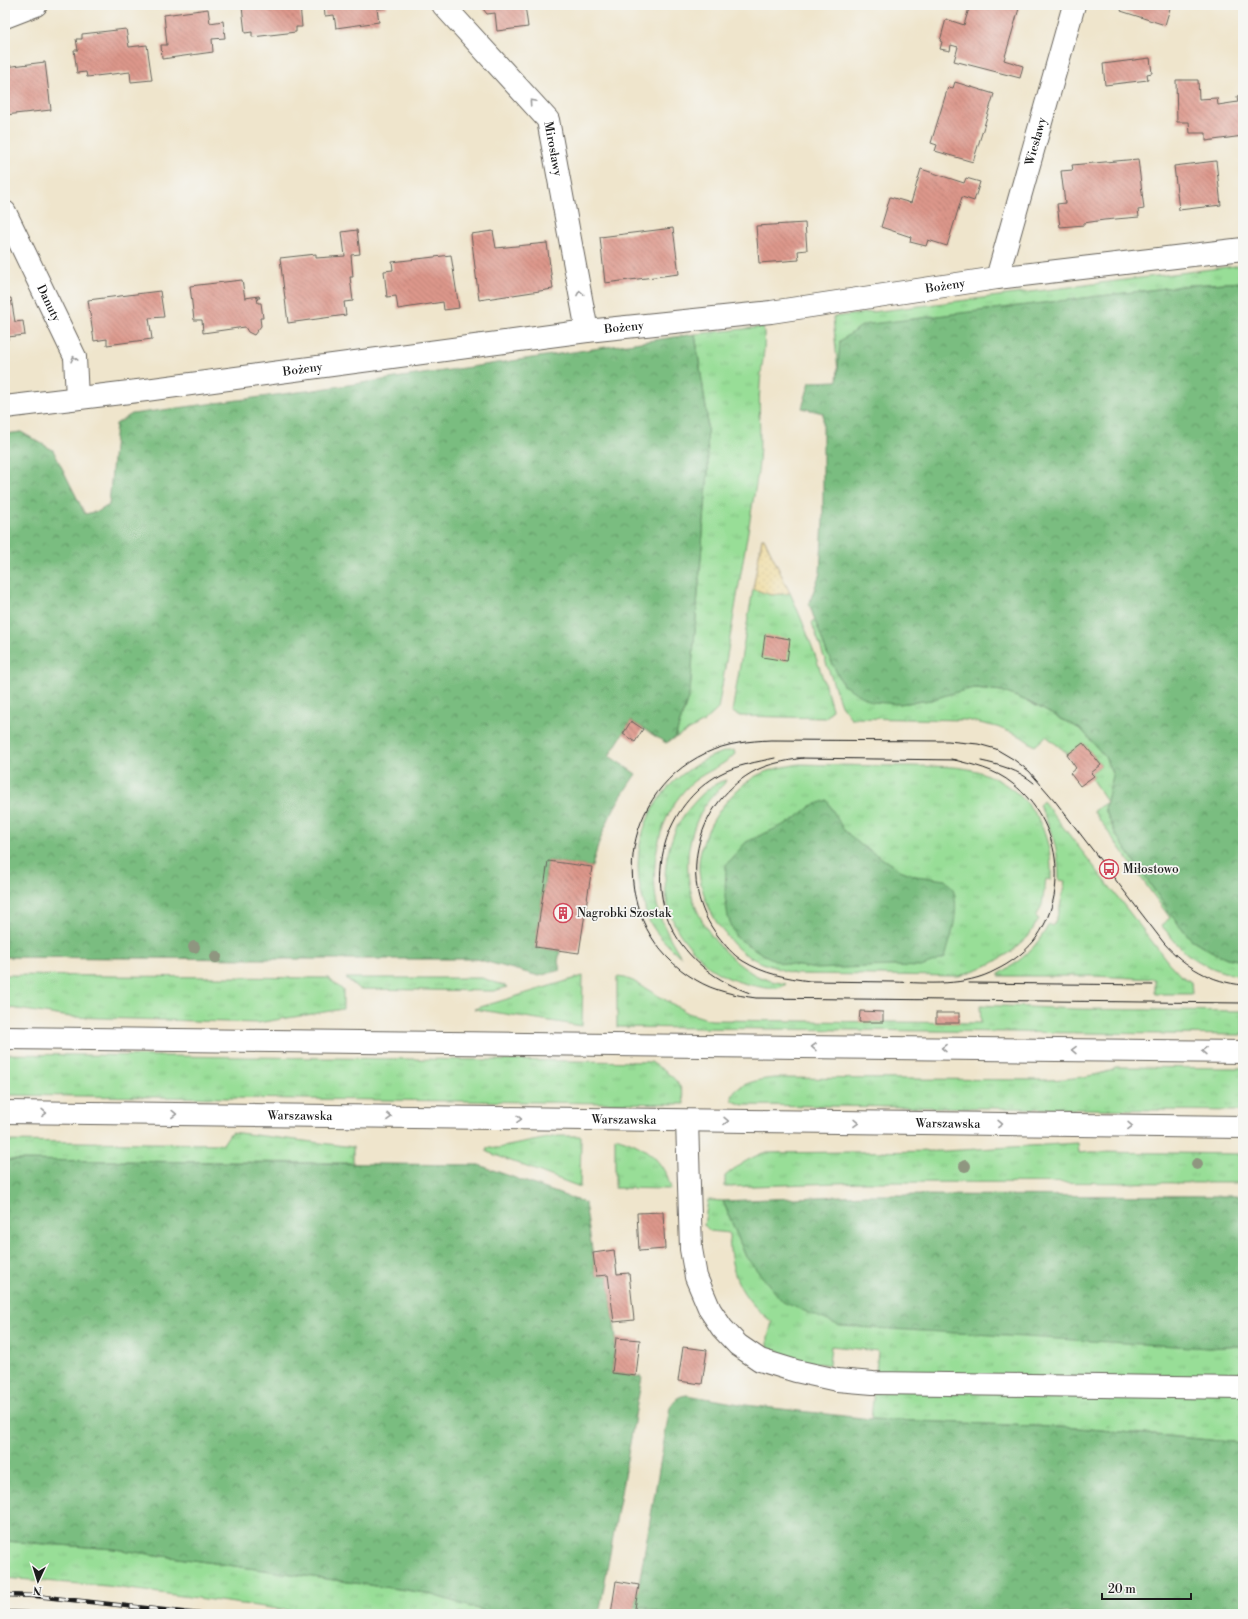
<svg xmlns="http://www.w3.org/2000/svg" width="1248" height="1619" font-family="'Libre Bodoni',serif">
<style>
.grass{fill:url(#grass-tufts);stroke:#5a7d5a}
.forest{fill:url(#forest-crowns);stroke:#4b6c4e}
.sand{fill:url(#sand-dots);stroke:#857b5d}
.building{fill:url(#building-back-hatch)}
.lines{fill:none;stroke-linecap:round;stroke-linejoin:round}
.minor-casing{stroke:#66625a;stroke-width:24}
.major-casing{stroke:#66625a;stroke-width:24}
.minor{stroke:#fff;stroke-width:22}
.major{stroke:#fff;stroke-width:22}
.tram{stroke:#1c1c1c;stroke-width:1}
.rail-casing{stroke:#1c1c1c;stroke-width:4.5}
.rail{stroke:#f6f6f2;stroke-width:3;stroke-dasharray:9;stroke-linecap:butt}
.tree{fill:#8f9680}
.oneway{stroke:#999}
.labels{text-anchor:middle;stroke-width:3.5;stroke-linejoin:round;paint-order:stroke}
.street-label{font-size:12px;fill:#1c1c1c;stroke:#f6f6f2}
.poi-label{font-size:12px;fill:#1c1c1c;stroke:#f6f6f2;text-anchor:start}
</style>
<defs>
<pattern id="grass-tufts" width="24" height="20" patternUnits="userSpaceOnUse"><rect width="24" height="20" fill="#98de97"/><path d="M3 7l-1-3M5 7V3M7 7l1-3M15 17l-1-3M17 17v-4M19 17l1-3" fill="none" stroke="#82be82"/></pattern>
<pattern id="forest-crowns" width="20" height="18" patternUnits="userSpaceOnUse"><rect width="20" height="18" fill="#7abd80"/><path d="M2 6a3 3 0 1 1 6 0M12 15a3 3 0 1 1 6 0" fill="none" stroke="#639968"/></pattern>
<pattern id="sand-dots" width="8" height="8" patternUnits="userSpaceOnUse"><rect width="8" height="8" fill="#eeda9e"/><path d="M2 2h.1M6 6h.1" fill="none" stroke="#ccba88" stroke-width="1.8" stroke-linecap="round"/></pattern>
<pattern id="building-back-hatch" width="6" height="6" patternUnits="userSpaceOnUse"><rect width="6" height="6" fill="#dd978b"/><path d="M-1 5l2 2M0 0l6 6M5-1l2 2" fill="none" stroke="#b27a71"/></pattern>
</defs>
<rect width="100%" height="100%" fill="#f6f6f2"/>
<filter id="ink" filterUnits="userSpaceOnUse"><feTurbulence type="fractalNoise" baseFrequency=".025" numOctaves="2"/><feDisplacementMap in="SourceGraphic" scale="8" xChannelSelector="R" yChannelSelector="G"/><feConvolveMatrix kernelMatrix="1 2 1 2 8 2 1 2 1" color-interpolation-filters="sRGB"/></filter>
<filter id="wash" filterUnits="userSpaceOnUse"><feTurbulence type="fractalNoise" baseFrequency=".012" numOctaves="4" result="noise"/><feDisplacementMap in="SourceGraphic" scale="16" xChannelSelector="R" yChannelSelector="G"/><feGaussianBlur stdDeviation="0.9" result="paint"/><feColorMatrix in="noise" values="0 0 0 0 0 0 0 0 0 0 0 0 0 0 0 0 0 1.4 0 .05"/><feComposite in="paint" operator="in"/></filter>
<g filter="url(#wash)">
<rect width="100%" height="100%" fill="#efe5cc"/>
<g class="grass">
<path d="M 1243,265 L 1243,282 L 1190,285 L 891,322 L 840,341 L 838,372 L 833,317 Z"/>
<path d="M 763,327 C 767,346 761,366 760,385 C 758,414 762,443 758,472 L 718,709 L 704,722 L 675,738 L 690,692 L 708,472 L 707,415 L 695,334 Z"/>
<path d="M 753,589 L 771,595 L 790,593 C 807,630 821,669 832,709 L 826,718 L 740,716 L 732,712 Z"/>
<path d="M 815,619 L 827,653 L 899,704 L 931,700 L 953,692 L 975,688 L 1002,691 L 1029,702 L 1082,730 L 1105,757 L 1113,776 L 1105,809 L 1116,835 L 1172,916 L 1191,939 L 1211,951 L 1227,958 L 1243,961 L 1243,976 C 1223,974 1202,965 1186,953 C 1177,945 1169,934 1161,925 L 1170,918 L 1093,811 L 1107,802 L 1091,778 L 1094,776 L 1091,773 L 1101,765 L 1083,743 L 1067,755 L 1067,753 L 1046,736 L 1035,746 L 1020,736 L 997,727 L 967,720 L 851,718 L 841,705 L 812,623 Z"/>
<path d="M 734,750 L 735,754 C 723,766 707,771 694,781 C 658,811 647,870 659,913 C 664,929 673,943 681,957 C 668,946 657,935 649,921 C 646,915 645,909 644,903 C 628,854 645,798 690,769 C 703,760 717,752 734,750 Z"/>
<path d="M 799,764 C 836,765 873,766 909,766 C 934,767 962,764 985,774 C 1031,793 1053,830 1051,880 L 1046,879 L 1042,905 L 1036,917 L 1039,919 L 1028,937 L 1011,952 L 991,964 L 959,976 L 794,974 C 777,968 758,963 743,953 C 733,945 724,933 717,923 C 708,908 701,890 699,872 C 696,837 726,793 756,776 C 769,769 784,767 799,764 Z"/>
<path d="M 726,780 L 724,784 C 717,791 709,799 704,807 C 668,867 695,938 752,973 C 761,979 775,982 786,984 C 777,992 762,987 751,985 C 737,982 724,977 712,969 C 706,966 702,959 697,954 C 689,946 680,936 675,925 C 657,888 664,835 692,805 C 701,795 712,783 726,780 Z"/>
<path d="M 1043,801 L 1168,962 L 1180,975 L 1191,982 L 1192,994 L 1156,994 L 1155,993 L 1155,980 L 1154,979 L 1093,976 L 999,976 L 999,974 C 1021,961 1037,947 1049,924 L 1053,926 L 1059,912 L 1065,881 L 1059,880 C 1059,852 1052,829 1039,805 Z"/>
<path d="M 5,975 L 328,978 L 343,990 L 343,1009 L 257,1023 L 70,1017 L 5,1007 Z"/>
<path d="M 583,976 L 582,1026 L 474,1009 Z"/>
<path d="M 617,977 L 625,978 L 633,981 L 688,1013 L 711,1020 L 981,1023 L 980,1005 L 1078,1009 L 1243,1011 L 1243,1035 L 617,1027 Z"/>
<path d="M 346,978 L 482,978 L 508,987 L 493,991 L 359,989 Z"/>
<path d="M 5,1054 L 651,1062 C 669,1074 683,1080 684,1104 L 5,1095 Z"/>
<path d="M 1115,1067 L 1243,1068 L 1243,1111 L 743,1105 L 733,1101 L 732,1097 C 736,1083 762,1079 775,1078 L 1047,1080 C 1069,1079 1091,1077 1113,1070 Z"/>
<path d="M 231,1132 L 353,1147 L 353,1163 L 5,1160 L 5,1141 L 223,1144 Z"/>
<path d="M 558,1136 L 581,1136 L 580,1187 L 487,1152 L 487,1148 L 498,1148 Z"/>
<path d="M 615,1137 C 644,1145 664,1159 671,1189 L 615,1188 Z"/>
<path d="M 1078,1143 L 1079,1153 L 1091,1152 L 1243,1154 L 1243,1183 L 865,1182 L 725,1187 L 725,1176 C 737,1166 748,1159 763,1153 L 945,1151 Z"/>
<path d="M 708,1200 L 723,1201 L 746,1257 L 1208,1348 L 1243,1346 L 1243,1443 L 1078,1428 L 871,1419 L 878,1351 L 831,1346 L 829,1365 L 798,1360 L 768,1347 L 768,1337 L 772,1322 C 739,1296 730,1274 729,1233 L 710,1231 L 704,1225 Z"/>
<path d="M 5,1541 L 114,1549 L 426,1593 L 494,1614 L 317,1614 L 107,1586 L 5,1578 Z"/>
<path d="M 635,1606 L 647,1608 L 663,1614 L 634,1614 Z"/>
</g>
<g class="forest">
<path d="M 1243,282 L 1243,961 L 1227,958 L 1211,951 L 1191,939 L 1172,916 L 1116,835 L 1105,809 L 1113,776 L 1105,757 L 1082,730 L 1029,702 L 1002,691 L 975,688 L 953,693 L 931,700 L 899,704 L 872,702 L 843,685 L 827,653 L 809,604 L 820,573 L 823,521 L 823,413 L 802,408 L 810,382 L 837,381 L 840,341 L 863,325 L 1190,285 Z"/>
<path d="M 695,334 L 707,415 L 708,472 L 690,692 L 675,738 L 666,743 L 631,721 L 609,756 L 636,774 C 614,805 601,830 592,867 L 548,861 L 535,947 L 560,951 L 558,962 L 560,970 L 539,976 L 476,959 L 257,959 L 5,957 L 5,434 L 21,432 L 53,450 L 85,514 L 99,511 L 109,505 L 116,424 L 132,414 L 314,390 Z"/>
<path d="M 827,800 L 843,829 L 861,845 L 900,870 L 916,876 L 945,880 C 947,882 952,886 953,889 C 960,911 951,937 945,958 L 921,967 L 892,966 L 816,969 L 781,963 L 762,954 L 736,937 L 728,917 L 725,897 L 726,865 L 746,842 L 792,821 L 811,806 Z"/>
<path d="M 5,1160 L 479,1165 L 585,1203 L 596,1276 L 608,1275 L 616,1338 L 612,1373 L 642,1377 L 599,1614 L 494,1614 L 426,1593 L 114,1549 L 5,1541 Z"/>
<path d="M 866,1195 L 1243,1196 L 1243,1346 L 1208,1348 L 840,1326 L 783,1302 L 746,1257 L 723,1201 Z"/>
<path d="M 687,1395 L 746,1405 L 871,1419 L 1078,1428 L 1243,1443 L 1243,1614 L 663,1614 L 647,1608 L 635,1606 L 670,1407 C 675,1399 678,1396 687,1395 Z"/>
</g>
<path class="sand" d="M 762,538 L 764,538 L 790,593 L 771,595 L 753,589 Z"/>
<g id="blocks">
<g class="building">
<path d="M 248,5 L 300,5 L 302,27 L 296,27 L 296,32 L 252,37 L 252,32 L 245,33 L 242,7 L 249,6 Z"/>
<path d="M 324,5 L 386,5 L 386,8 L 377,9 L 379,22 L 336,28 L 334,15 L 325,16 Z"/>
<path d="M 480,5 L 525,5 L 528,27 L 497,31 L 495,13 L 487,14 Z"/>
<path d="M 970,5 L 1020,5 L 1004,60 L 1023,66 L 1020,78 L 954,61 L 958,47 L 951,45 L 950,51 L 940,49 L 942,42 L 940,41 L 946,19 L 964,25 Z"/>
<path d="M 1123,5 L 1171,5 L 1165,25 L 1121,11 Z"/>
<path d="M 208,9 L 210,23 L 223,21 L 225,38 L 212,39 L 213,52 L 162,59 L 161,45 L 167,45 L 164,15 Z"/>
<path d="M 126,29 L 129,47 L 147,45 L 152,80 L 131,82 L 130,72 L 87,77 L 86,72 L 77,73 L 74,50 L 78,50 L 76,39 L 82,39 L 82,34 Z"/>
<path d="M 1150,58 L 1152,73 L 1147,74 L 1148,80 L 1105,85 L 1103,64 Z"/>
<path d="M 45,62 L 51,110 L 5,115 L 5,67 Z"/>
<path d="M 1176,80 L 1198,80 L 1199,99 L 1217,98 L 1218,105 L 1238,102 L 1237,96 L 1243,95 L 1243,136 L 1206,141 L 1206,133 L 1190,133 L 1189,122 L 1177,122 Z"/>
<path d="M 955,82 L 994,94 L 973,162 L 935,151 L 937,145 L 931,143 L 948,87 L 953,88 Z"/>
<path d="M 1138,159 L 1144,209 L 1138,210 L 1139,217 L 1104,220 L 1084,223 L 1084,225 L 1060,227 L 1057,204 L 1065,203 L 1061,171 L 1073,170 L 1072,165 Z"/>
<path d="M 1216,161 L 1221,205 L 1179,210 L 1174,166 Z"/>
<path d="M 921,169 L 964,183 L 966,178 L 980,182 L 974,201 L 962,197 L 947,246 L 928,240 L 926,246 L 910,242 L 911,237 L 881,227 L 890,197 L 911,203 Z"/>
<path d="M 805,223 L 807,250 L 798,251 L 799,260 L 759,263 L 756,226 Z"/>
<path d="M 673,228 L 679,274 L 605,283 L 600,237 Z"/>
<path d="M 357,230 L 360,254 L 351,255 L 353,277 L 350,277 L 353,301 L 344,302 L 346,315 L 288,323 L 280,258 L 316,254 L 316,258 L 345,256 L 342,232 Z"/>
<path d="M 493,231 L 496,248 L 547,243 L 553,289 L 479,300 L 471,234 Z"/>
<path d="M 451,255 L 459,308 L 444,310 L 443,302 L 398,309 L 396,296 L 387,297 L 384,271 L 393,270 L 392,262 Z"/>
<path d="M 242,280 L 245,298 L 259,296 L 260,298 L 257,298 L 258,303 L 261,303 L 263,318 L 260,318 L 261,326 L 254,335 L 248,332 L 245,327 L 203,333 L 202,320 L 194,320 L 190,286 Z"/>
<path d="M 160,291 L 164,317 L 149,318 L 152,339 L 107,345 L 107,339 L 94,341 L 88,300 Z"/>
<path d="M 11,298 L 15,322 L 23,321 L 25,335 L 8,337 L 8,340 L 5,341 L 5,299 Z"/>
<path d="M 765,635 L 790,639 L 787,661 L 762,657 Z"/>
<path d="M 631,721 L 643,729 L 635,742 L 623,734 Z"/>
<path d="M 1083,743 L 1101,765 L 1091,773 L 1094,776 L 1080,786 L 1070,773 L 1076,768 L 1067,755 Z"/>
<path d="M 548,861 L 592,867 L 579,953 L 535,947 Z"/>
<path d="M 860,1011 L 883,1012 L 883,1022 L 859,1022 Z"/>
<rect x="936" y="1013" width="23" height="10"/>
<path d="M 663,1212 L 665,1249 L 639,1251 L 637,1213 Z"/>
<path d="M 614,1250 L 617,1274 L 629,1273 L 634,1320 L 614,1322 L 608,1275 L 596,1276 L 593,1253 Z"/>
<path d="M 616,1338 L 640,1340 L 636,1376 L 612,1373 Z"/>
<path d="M 683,1347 L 707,1350 L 702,1384 L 678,1381 Z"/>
<path d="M 616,1581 L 639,1585 L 634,1614 L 611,1614 Z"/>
</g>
</g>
</g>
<g filter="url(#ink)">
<use href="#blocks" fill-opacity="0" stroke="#66625a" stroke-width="1"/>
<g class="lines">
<defs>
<g id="minor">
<path id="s1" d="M 443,5 L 548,120 L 587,331"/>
<path d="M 5,17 L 36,5"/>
<path id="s2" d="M 5,212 L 75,357 L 77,398"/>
<path id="s3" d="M 997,278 L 1074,5"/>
<path id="s4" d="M 5,407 L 146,390 L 587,331 L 771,312 L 997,278 L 1243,249"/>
<path d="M 687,1121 L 691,1249 L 696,1277 L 710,1310 L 722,1328 L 738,1345 L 760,1360 L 796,1371 L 837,1380 L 873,1383 L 1243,1388"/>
</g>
<g id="major">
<path d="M 5,1038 L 1243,1052"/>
<path id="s5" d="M 5,1112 L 1243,1127"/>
</g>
</defs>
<use href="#minor" class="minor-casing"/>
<use href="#major" class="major-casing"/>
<use href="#minor" class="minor"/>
<use href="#major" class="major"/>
<g class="tram">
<path d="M 797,758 L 957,760"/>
<path d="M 803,758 C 785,761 766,764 751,773 C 695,806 677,884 718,936 C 725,945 733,955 743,961 C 764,974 787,978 810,981 C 838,981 866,982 894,982 C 928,983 965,987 996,970 C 1009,964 1024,953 1034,941 C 1071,892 1060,821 1013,784 C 995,769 973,765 951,759"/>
<path d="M 981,761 C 1000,765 1019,770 1034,783"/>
<path d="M 969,983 L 1153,985"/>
<path d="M 1243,985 C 1211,982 1185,967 1164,943 L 1055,801 L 1029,771 L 1013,759 L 996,749 L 978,744 L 948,741 L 771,740 C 749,741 727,743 706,753 C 613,797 606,927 696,980 C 714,991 735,995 756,998 L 1243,1003"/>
<path d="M 750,993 C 684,970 647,913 665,844 C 673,815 693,789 720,774 C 737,765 757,762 775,758"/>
</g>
<defs>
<g id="rail">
<path d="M 5,1595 L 36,1596 L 200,1614"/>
<path d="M 5,1612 L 46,1614"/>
</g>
</defs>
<use href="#rail" class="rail-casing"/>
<use href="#rail" class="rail"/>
</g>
<g class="tree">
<circle cx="194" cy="947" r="6"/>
<circle cx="216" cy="957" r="6"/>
<circle cx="1197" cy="1164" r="6"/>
<circle cx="965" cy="1166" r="6"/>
</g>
<defs><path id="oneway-chevron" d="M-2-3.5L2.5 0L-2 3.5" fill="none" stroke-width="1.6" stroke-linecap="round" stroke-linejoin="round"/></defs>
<g class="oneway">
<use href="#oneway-chevron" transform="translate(532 102) rotate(-132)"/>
<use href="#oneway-chevron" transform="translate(580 293) rotate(-100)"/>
<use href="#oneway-chevron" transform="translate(74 359) rotate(-104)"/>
<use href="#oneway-chevron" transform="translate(814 1047) rotate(-179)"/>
<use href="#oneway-chevron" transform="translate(944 1048) rotate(-179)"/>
<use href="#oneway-chevron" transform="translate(1074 1050) rotate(-179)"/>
<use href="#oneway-chevron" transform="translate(1204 1051) rotate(-179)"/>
<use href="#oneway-chevron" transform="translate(44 1113) rotate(1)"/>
<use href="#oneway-chevron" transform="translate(174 1114) rotate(1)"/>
<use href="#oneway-chevron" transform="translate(389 1117) rotate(1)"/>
<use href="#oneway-chevron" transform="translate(519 1119) rotate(1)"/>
<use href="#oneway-chevron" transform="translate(726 1121) rotate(1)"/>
<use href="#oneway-chevron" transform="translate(856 1123) rotate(1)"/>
<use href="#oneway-chevron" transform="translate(1000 1124) rotate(1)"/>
<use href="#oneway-chevron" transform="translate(1130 1126) rotate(1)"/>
</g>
</g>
<defs>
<symbol id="bus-ring" viewBox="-11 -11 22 22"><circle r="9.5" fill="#f6f6f2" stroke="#d1495b" stroke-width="1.5"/><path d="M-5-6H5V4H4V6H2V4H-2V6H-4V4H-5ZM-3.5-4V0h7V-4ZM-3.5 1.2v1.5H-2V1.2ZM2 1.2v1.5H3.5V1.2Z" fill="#d1495b"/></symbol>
<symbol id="building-ring" viewBox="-11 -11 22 22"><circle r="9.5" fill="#f6f6f2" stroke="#d1495b" stroke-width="1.5"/><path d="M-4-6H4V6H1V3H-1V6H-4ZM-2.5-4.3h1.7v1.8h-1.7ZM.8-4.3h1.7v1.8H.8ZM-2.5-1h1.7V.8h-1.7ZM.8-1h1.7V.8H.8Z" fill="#d1495b"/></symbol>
</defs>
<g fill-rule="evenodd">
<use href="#bus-ring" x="1098" y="858" width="22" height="22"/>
<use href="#building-ring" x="552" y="902" width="22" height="22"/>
</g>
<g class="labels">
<g class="street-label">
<text dy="4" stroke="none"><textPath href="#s3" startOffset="142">Wiesławy</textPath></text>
<text dy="4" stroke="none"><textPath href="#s1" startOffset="185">Mirosławy</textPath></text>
<text dy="4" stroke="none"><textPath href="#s4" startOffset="948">Bożeny</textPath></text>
<text dy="4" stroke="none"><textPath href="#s2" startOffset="101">Danuty</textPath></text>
<text dy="4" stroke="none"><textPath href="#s4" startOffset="624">Bożeny</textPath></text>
<text dy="4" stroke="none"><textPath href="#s4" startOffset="300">Bożeny</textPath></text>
<text dy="4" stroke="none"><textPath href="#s5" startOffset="295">Warszawska</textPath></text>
<text dy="4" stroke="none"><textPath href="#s5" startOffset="619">Warszawska</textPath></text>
<text dy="4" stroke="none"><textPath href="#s5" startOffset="943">Warszawska</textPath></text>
</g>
<g class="poi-label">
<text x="1123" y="873">Miłostowo</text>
<text x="577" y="917">Nagrobki Szostak</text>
</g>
</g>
<rect width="1248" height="1619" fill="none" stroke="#f6f6f2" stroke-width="20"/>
<g transform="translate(38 1581) rotate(184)" stroke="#f6f6f2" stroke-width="3" paint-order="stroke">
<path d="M0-3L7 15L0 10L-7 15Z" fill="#1c1c1c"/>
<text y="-6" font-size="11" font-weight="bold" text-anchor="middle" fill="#1c1c1c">N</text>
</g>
<path d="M1102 1593v6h89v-6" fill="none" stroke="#1c1c1c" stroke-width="2"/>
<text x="1108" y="1593" font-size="12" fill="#1c1c1c" stroke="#f6f6f2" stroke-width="3" paint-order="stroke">20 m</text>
</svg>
